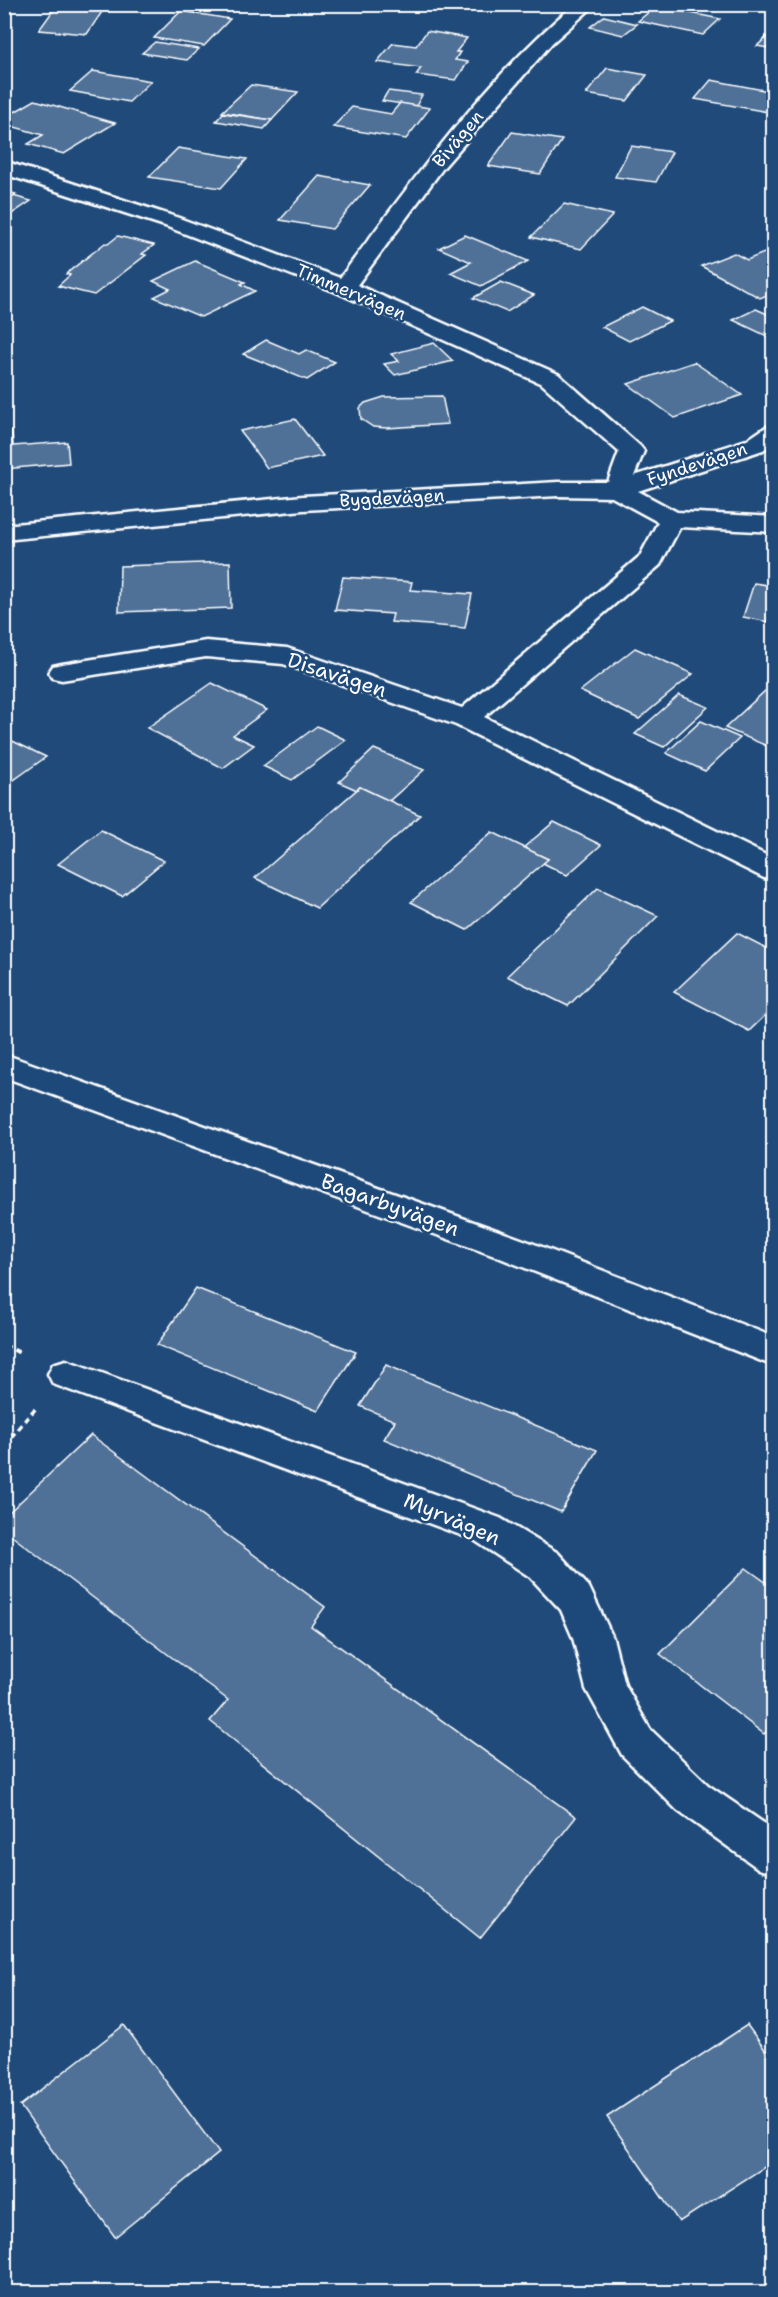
<svg xmlns="http://www.w3.org/2000/svg" width="778" height="2297" font-family="'Shantell Sans',sans-serif">
<style>
.building{fill:#507197;stroke:#fff;stroke-width:1.5}
.lines{fill:none;stroke-linecap:round;stroke-linejoin:round}
.minor-casing{stroke:#fff;stroke-width:5}
.path{stroke:#fff;stroke-width:4;stroke-dasharray:6 4.5;stroke-linecap:butt}
.minor{fill:#1f4a7a;fill-rule:evenodd}
.labels{text-anchor:middle;stroke-width:5;stroke-linejoin:round;paint-order:stroke}
.far-street-label{font-size:18px;fill:#fff;stroke:#1f4a7a}
.street-label{font-size:21px;fill:#fff;stroke:#1f4a7a}
</style>
<rect width="100%" height="100%" fill="#1f4a7a"/>
<filter id="ink" filterUnits="userSpaceOnUse"><feTurbulence type="fractalNoise" baseFrequency=".0167" numOctaves="2"/><feDisplacementMap in="SourceGraphic" scale="12" xChannelSelector="R" yChannelSelector="G"/><feConvolveMatrix kernelMatrix="1 2 1 2 8 2 1 2 1" color-interpolation-filters="sRGB"/></filter>
<g filter="url(#ink)">
<g class="building">
<path d="M 57,5 L 104,9 L 87,34 L 39,30 Z"/>
<path d="M 656,6 L 720,19 L 703,35 L 638,21 Z"/>
<path d="M 181,11 L 230,19 L 204,46 L 154,38 Z"/>
<path d="M 604,16 L 637,24 L 623,35 L 590,27 Z"/>
<path d="M 427,31 L 467,38 L 456,52 L 460,52 L 455,60 L 468,62 L 456,80 L 416,75 L 421,68 L 377,62 L 393,43 L 416,46 Z"/>
<path d="M 772,32 L 774,32 L 774,49 L 757,46 Z"/>
<path d="M 155,42 L 199,49 L 187,60 L 142,53 Z"/>
<path d="M 607,68 L 647,75 L 627,101 L 586,94 Z"/>
<path d="M 93,71 L 151,81 L 129,102 L 70,91 Z"/>
<path d="M 711,80 L 774,92 L 774,113 L 695,99 Z"/>
<path d="M 251,85 L 298,92 L 272,120 L 222,112 Z"/>
<path d="M 388,91 L 422,95 L 416,106 L 382,101 Z"/>
<path d="M 35,100 L 115,123 L 64,154 L 28,144 L 43,135 L 4,124 L 4,118 Z"/>
<path d="M 400,103 L 430,108 L 406,139 L 333,127 L 352,107 L 391,114 Z"/>
<path d="M 223,113 L 272,120 L 264,129 L 216,121 Z"/>
<path d="M 512,132 L 562,140 L 540,174 L 488,166 Z"/>
<path d="M 631,146 L 672,152 L 656,182 L 615,177 Z"/>
<path d="M 178,148 L 247,159 L 221,188 L 149,177 Z"/>
<path d="M 319,176 L 370,185 L 332,229 L 280,220 Z"/>
<path d="M 4,191 L 16,194 L 13,196 L 31,201 L 4,219 Z"/>
<path d="M 564,204 L 613,215 L 581,249 L 531,237 Z"/>
<path d="M 465,235 L 528,261 L 481,286 L 450,273 L 471,262 L 439,248 Z"/>
<path d="M 118,236 L 154,245 L 142,254 L 146,255 L 94,295 L 58,286 L 70,275 L 66,274 L 105,243 L 108,244 Z"/>
<path d="M 774,249 L 774,292 L 760,298 L 701,266 L 734,253 L 747,260 Z"/>
<path d="M 195,261 L 245,282 L 241,284 L 255,291 L 201,317 L 154,297 L 170,289 L 153,281 Z"/>
<path d="M 501,282 L 534,295 L 507,312 L 473,298 Z"/>
<path d="M 642,307 L 670,321 L 629,341 L 602,327 Z"/>
<path d="M 756,309 L 774,317 L 774,335 L 769,337 L 733,320 Z"/>
<path d="M 266,340 L 299,354 L 306,350 L 335,362 L 307,380 L 243,354 Z"/>
<path d="M 434,343 L 453,361 L 395,375 L 384,364 L 399,361 L 391,354 Z"/>
<path d="M 694,362 L 742,395 L 675,418 L 628,384 Z"/>
<path d="M 442,396 L 448,424 L 387,428 L 373,427 L 361,419 L 360,408 L 365,403 L 384,397 Z"/>
<path d="M 295,419 L 323,456 L 267,468 L 240,431 Z"/>
<path d="M 4,431 L 12,431 L 13,446 L 67,442 L 69,463 L 4,469 Z"/>
<path d="M 230,562 L 231,608 L 119,612 L 120,566 Z"/>
<path d="M 343,577 L 412,582 L 410,590 L 472,594 L 465,628 L 391,622 L 393,614 L 335,610 Z"/>
<path d="M 754,583 L 774,586 L 774,623 L 743,617 Z"/>
<path d="M 635,648 L 693,674 L 639,719 L 580,691 Z"/>
<path d="M 212,683 L 267,710 L 233,735 L 254,745 L 223,768 L 147,728 Z"/>
<path d="M 765,691 L 774,695 L 774,749 L 725,728 Z"/>
<path d="M 679,695 L 708,707 L 664,747 L 635,734 Z"/>
<path d="M 701,721 L 740,738 L 705,771 L 666,753 Z"/>
<path d="M 317,726 L 346,740 L 292,780 L 263,766 Z"/>
<path d="M 4,737 L 46,757 L 4,787 Z"/>
<path d="M 374,749 L 424,770 L 389,801 L 360,787 L 357,790 L 339,782 Z"/>
<path d="M 360,787 L 420,815 L 317,908 L 255,878 Z"/>
<path d="M 554,822 L 601,845 L 567,875 L 543,863 L 548,859 L 523,848 Z"/>
<path d="M 101,830 L 164,861 L 122,896 L 58,864 Z"/>
<path d="M 492,832 L 548,859 L 467,930 L 411,902 Z"/>
<path d="M 598,888 L 658,916 L 568,1006 L 507,976 Z"/>
<path d="M 737,933 L 774,952 L 774,1007 L 749,1031 L 674,992 Z"/>
<path d="M 196,1288 L 356,1352 L 318,1411 L 157,1345 Z"/>
<path d="M 386,1365 L 597,1450 L 561,1512 L 384,1439 L 395,1421 L 360,1406 Z"/>
<path d="M 91,1435 L 325,1607 L 311,1626 L 576,1817 L 480,1938 L 210,1721 L 228,1700 L 4,1530 L 4,1517 Z"/>
<path d="M 746,1568 L 774,1588 L 774,1724 L 764,1734 L 660,1654 Z"/>
<path d="M 124,2025 L 219,2153 L 115,2237 L 20,2106 Z"/>
<path d="M 747,2025 L 774,2062 L 774,2161 L 679,2222 L 607,2117 Z"/>
</g>
<g class="lines">
<defs>
<g id="minor">
<path d="M 575,4 L 596,4 L 552,43 L 443,168 L 357,285 L 558,374 L 640,446 L 644,451 L 634,476 L 747,440 L 766,427 L 774,425 L 774,443 L 763,450 L 638,491 L 677,512 L 774,517 L 774,532 L 680,527 L 660,565 L 484,717 L 774,859 L 774,880 L 764,878 L 456,725 L 283,664 L 206,657 L 62,680 L 53,678 L 49,672 L 53,666 L 62,664 L 206,641 L 287,648 L 462,708 L 640,556 L 658,522 L 612,497 L 558,496 L 303,510 L 4,540 L 4,525 L 303,496 L 558,482 L 608,482 L 619,452 L 542,384 L 336,292 L 165,226 L 4,174 L 4,161 L 179,218 L 340,278 C 412,182 483,81 575,4 Z"/>
<path d="M 4,1054 L 524,1240 L 774,1337 L 774,1366 L 500,1258 L 4,1077 Z"/>
<path d="M 66,1360 L 500,1518 L 558,1553 L 589,1587 L 613,1638 L 625,1685 L 650,1729 L 708,1785 L 774,1830 L 774,1874 L 759,1869 L 678,1811 L 622,1755 L 586,1689 L 573,1638 L 561,1610 L 530,1577 L 474,1540 L 53,1384 L 48,1374 L 53,1364 Z"/>
</g>
</defs>
<use href="#minor" class="minor-casing"/>
<g class="path">
<path d="M 4,1345 L 22,1354"/>
<path d="M 4,1445 L 35,1409"/>
</g>
<use href="#minor" class="minor"/>
</g>
</g>
<g class="labels">
<g class="far-street-label">
<text transform="translate(458 139) rotate(-50)" y="6">Bivägen</text>
<text transform="translate(351 292) rotate(23)" y="6">Timmervägen</text>
<text transform="translate(697 464) rotate(-18)" y="6">Fyndevägen</text>
<text transform="translate(392 498) rotate(-3)" y="6">Bygdevägen</text>
</g>
<g class="street-label">
<text transform="translate(337 675) rotate(18)" y="7">Disavägen</text>
<text transform="translate(390 1205) rotate(20)" y="7">Bagarbyvägen</text>
<text transform="translate(452 1519) rotate(23)" y="7">Myrvägen</text>
</g>
</g>
<rect width="778" height="2297" fill="none" stroke="#1f4a7a" stroke-width="24"/>
<rect x="12" y="12" width="754" height="2273" fill="none" stroke="#fff" stroke-width="2" filter="url(#ink)"/>
</svg>
